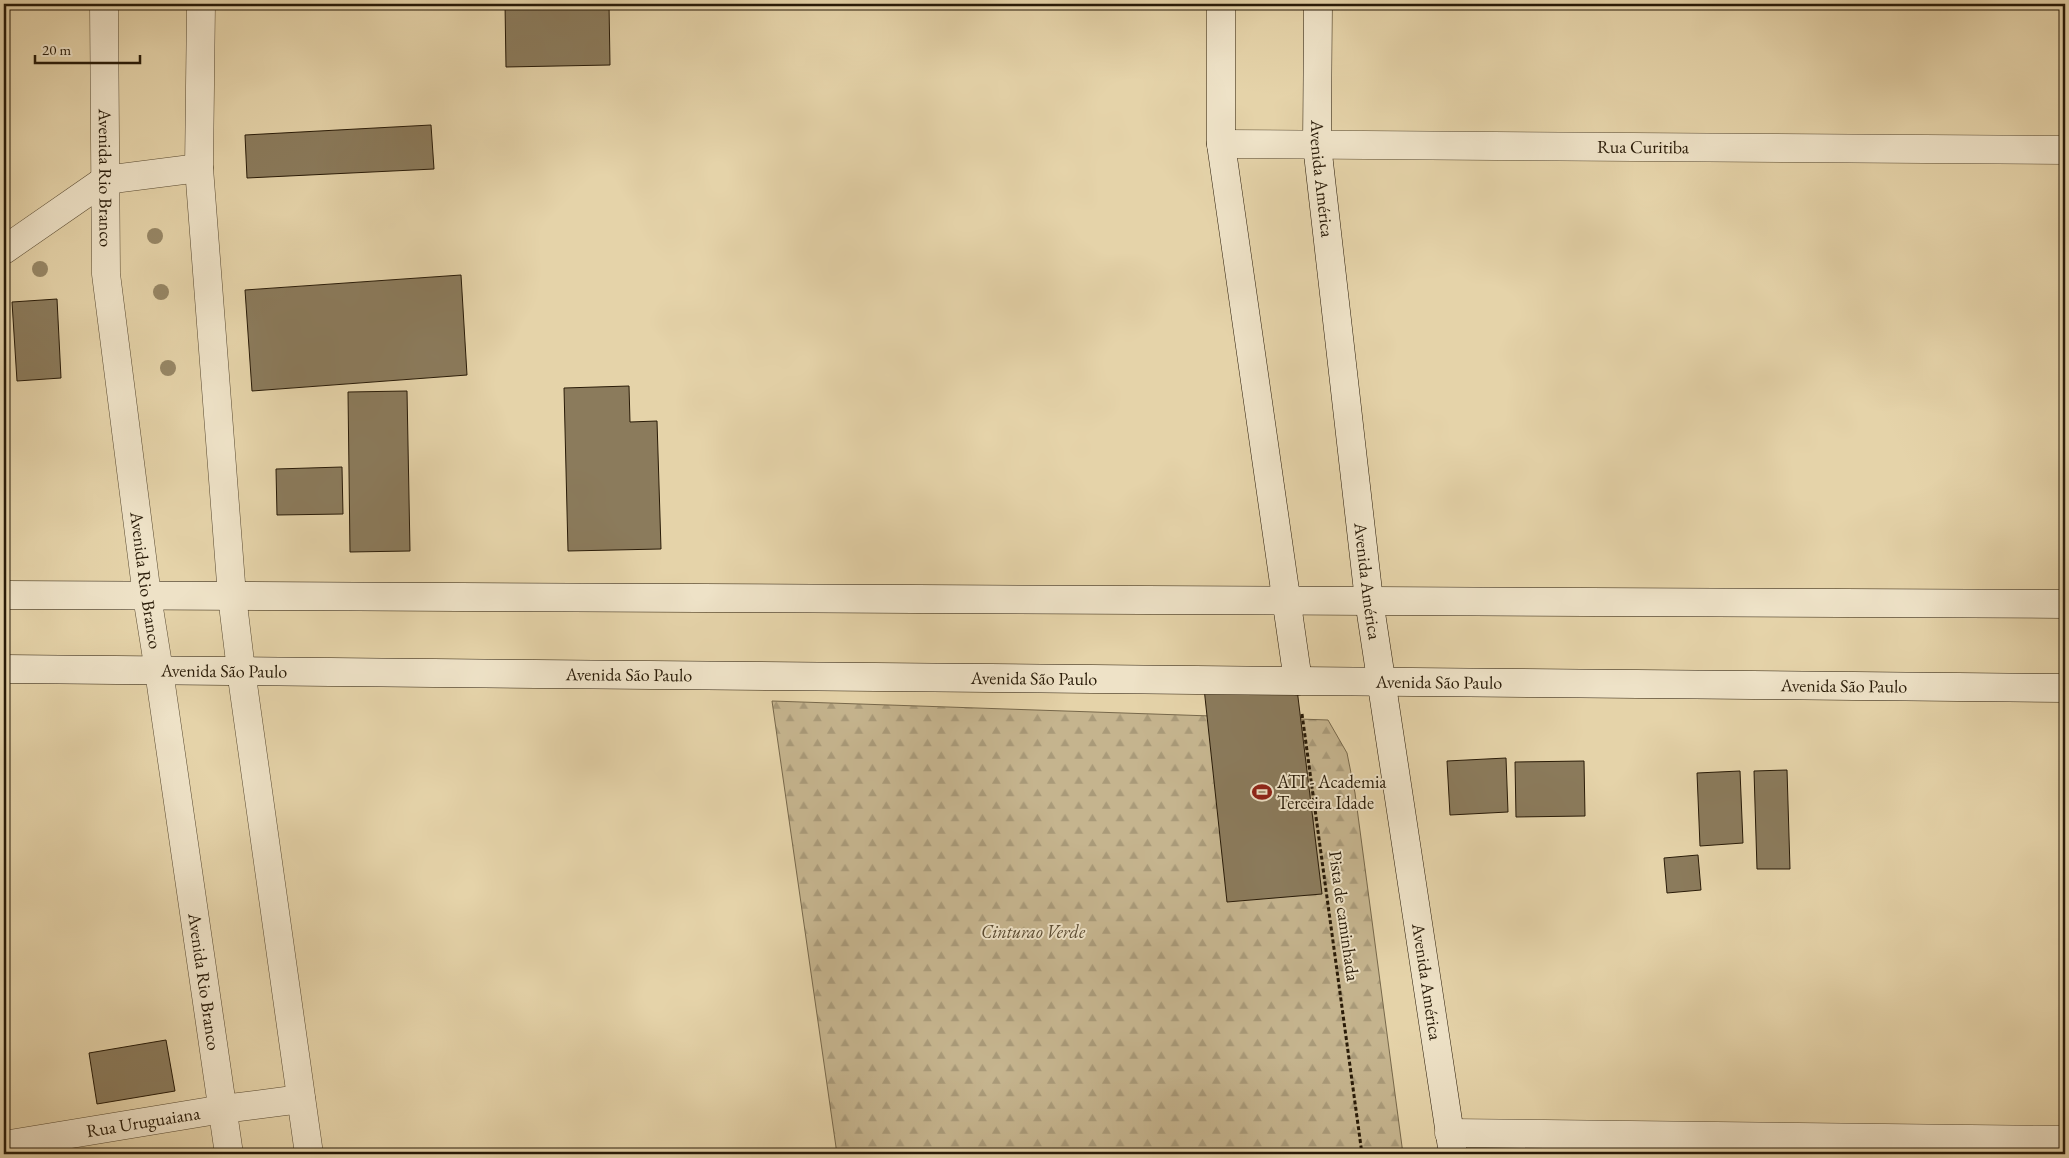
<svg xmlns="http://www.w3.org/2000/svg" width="2069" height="1158" font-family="'EB Garamond',serif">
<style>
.forest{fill:url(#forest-firs);stroke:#77684b}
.building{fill:#8b7b5c;stroke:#291b08}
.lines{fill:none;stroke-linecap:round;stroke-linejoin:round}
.minor-casing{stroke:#584930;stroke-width:29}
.tertiary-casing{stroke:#584930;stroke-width:29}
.secondary-casing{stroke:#291b08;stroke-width:29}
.path{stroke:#291b08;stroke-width:3;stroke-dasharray:4 2.5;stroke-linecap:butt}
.minor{stroke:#eee2c7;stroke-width:28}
.tertiary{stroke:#eee2c7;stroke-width:28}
.secondary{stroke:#eee2c7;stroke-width:28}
.tree{fill:#978766}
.labels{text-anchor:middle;stroke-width:4;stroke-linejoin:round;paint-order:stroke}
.street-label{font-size:18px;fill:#291b08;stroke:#eee2c7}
.poi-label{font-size:18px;fill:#291b08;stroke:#eee2c7;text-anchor:start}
.park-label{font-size:18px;font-style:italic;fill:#584930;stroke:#eee2c7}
</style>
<defs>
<pattern id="forest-firs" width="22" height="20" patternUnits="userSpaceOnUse" patternTransform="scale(1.25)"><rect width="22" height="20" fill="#c5b48e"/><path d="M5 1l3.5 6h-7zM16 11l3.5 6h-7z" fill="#a99a79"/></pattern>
</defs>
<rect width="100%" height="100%" fill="#e5d3a9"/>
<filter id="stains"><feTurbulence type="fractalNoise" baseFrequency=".004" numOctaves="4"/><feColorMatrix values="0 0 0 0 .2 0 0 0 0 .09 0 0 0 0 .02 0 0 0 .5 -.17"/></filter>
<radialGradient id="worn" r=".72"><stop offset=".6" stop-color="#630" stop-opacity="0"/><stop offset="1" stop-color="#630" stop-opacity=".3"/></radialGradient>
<path class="forest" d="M 772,701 L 1328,720 L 1347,753 L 1355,793 L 1403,1154 L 837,1154 Z"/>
<g class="building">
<path d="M 505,4 L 609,4 L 610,65 L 506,67 Z"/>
<path d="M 431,125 L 434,169 L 247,178 L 245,135 Z"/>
<path d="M 461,275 L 467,375 L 252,391 L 245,290 Z"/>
<path d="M 57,299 L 61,378 L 17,381 L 12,302 Z"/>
<path d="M 629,386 L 630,422 L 657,421 L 661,549 L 568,551 L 564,388 Z"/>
<path d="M 407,391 L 410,551 L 350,552 L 348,392 Z"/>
<path d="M 342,467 L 343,514 L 277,515 L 276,469 Z"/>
<path d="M 1204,688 L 1297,689 L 1322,894 L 1227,902 Z"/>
<path d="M 1506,758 L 1508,812 L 1450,815 L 1447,761 Z"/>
<path d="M 1584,761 L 1585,816 L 1516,817 L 1515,762 Z"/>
<path d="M 1787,770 L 1790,869 L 1757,869 L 1754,771 Z"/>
<path d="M 1740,771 L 1743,843 L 1700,846 L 1697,773 Z"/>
<path d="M 1698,855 L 1701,890 L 1667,893 L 1664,858 Z"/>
<path d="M 166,1040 L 175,1091 L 97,1104 L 89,1053 Z"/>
</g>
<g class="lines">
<defs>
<g id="minor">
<path id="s1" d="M 1221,144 L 2065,150"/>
<path d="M 4,250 L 105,180 L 199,168"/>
<path d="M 241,670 L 309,1154"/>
<path id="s2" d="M 159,671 L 229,1154"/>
<path d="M 1449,1133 L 2065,1140"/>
<path id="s3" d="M 4,1145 L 223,1109 L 301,1099"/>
</g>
<g id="tertiary">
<path id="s4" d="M 104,4 L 106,274 L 147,596 L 159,671"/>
<path d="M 201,4 L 199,168 L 232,596 L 241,670"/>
</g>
<g id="secondary">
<path d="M 1221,4 L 1221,144 L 1298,681"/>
<path id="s5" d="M 1318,4 L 1317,145 L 1369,600 L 1453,1154"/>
<path d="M 4,595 L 2065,604"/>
<path id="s6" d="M 4,669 L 2065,688"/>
</g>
</defs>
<use href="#minor" class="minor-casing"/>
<use href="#tertiary" class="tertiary-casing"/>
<use href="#secondary" class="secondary-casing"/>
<g class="path">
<path d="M 1302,714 L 1362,1154"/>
<path d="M 166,1154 L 198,1149"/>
</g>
<use href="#minor" class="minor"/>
<use href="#tertiary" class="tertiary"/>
<use href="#secondary" class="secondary"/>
</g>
<g class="tree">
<circle cx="155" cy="236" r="8"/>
<circle cx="40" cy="269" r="8"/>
<circle cx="161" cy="292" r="8"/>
<circle cx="168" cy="368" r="8"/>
</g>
<defs>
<symbol id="stadium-bare" viewBox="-9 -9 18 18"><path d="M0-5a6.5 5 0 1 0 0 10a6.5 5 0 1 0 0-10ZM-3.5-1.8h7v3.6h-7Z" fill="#8f2418" stroke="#eee2c7" stroke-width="2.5" paint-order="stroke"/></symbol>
</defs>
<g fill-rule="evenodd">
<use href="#stadium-bare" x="1248" y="778" width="28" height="28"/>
</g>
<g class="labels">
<g class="street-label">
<text dy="6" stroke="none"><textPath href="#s1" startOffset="422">Rua Curitiba</textPath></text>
<text dy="6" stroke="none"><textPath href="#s4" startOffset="174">Avenida Rio Branco</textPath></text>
<text dy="6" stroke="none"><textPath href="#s5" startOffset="175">Avenida América</textPath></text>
<text dy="6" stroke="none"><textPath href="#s4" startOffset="579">Avenida Rio Branco</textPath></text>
<text dy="6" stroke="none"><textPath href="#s5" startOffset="580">Avenida América</textPath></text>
<text dy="6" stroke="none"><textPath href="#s6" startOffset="220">Avenida São Paulo</textPath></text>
<text dy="6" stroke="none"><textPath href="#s6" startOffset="625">Avenida São Paulo</textPath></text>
<text dy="6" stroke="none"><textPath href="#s6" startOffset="1030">Avenida São Paulo</textPath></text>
<text dy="6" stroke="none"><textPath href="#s6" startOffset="1435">Avenida São Paulo</textPath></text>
<text dy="6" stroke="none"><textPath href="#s6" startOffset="1840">Avenida São Paulo</textPath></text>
<text transform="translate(1344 916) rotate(82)" y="6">Pista de caminhada</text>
<text dy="6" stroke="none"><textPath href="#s2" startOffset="314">Avenida Rio Branco</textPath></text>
<text dy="6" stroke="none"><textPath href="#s5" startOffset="985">Avenida América</textPath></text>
<text dy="6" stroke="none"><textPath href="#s3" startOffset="141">Rua Uruguaiana</textPath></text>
</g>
<g class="poi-label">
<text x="1277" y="788">ATI - Academia<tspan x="1277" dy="21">Terceira Idade</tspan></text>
</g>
<g class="park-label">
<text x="1033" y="938">Cinturao Verde</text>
</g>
</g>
<rect width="2069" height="1158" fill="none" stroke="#e5d3a9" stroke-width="20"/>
<rect x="5" y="5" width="2059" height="1148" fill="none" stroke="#291b08" stroke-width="2.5"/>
<rect x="10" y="10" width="2049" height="1138" fill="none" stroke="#291b08"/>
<path d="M35 55v8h105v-8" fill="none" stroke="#291b08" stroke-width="2.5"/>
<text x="42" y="55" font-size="15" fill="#291b08" stroke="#eee2c7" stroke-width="4" paint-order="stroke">20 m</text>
<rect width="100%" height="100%" filter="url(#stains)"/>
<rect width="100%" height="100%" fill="url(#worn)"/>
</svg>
